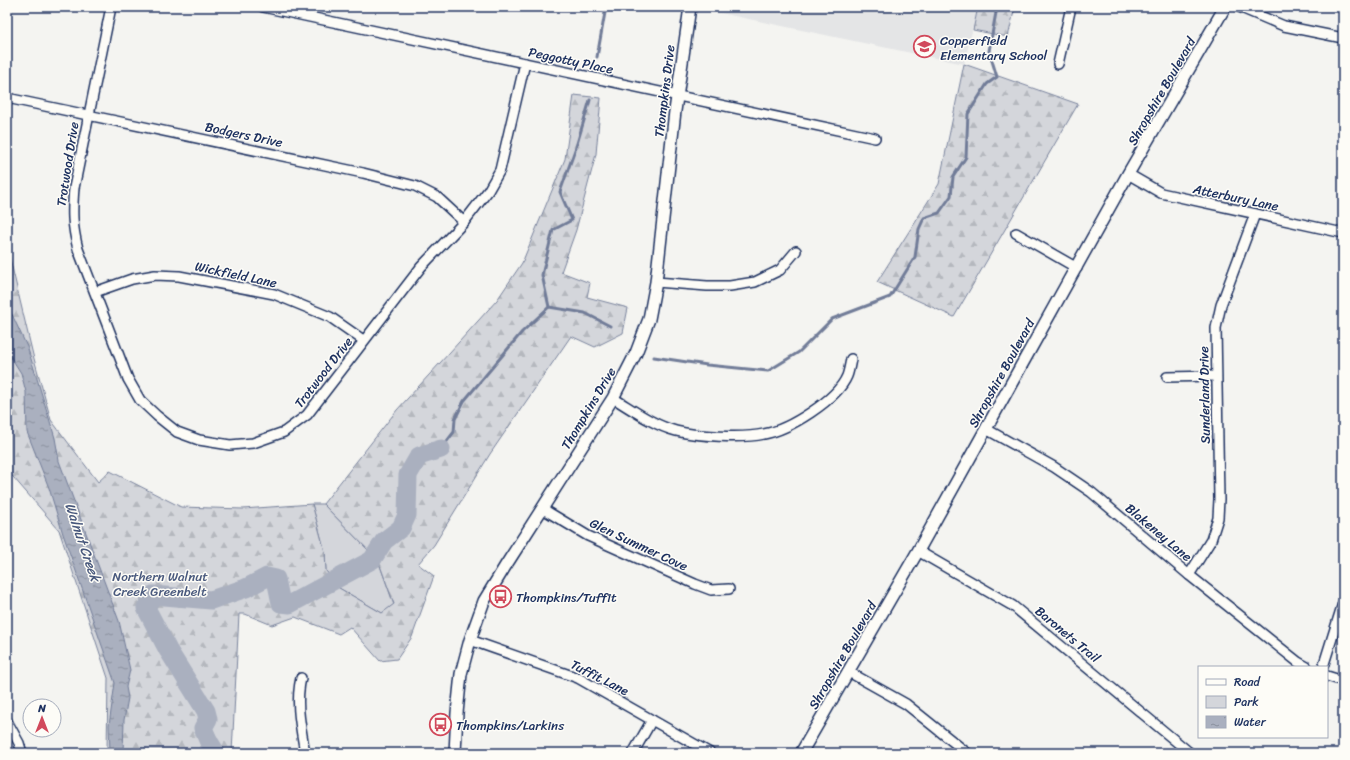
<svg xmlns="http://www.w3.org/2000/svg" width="1350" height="760" font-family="Sriracha,sans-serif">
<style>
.built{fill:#e4e5e6}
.green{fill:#d4d6db;stroke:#78829c}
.forest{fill:url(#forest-firs);stroke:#78829c}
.water{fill:url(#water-ripples);stroke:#717c98}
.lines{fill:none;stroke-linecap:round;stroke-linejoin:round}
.stream{stroke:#717c98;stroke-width:3}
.river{stroke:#aab0bf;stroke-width:19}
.minor-casing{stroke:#1b2f5e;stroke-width:12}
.tertiary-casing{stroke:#1b2f5e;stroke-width:14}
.minor{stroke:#fdfcf7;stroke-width:9}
.tertiary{stroke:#fdfcf7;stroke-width:11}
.labels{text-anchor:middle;stroke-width:3;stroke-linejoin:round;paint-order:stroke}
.poi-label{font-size:13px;fill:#1b2f5e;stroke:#fdfcf7;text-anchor:start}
.street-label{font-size:13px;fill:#1b2f5e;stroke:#fdfcf7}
.park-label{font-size:13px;fill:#49597d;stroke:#fdfcf7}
.water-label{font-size:14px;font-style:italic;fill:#46567b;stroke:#fdfcf7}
</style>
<defs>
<pattern id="forest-firs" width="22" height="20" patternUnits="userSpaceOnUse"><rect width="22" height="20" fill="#d4d6db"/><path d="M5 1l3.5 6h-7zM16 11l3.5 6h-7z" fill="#b5b8be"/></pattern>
<pattern id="water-ripples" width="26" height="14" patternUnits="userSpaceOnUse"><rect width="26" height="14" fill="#aab0bf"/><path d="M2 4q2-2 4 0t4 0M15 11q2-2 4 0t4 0" fill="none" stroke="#8a909e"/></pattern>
</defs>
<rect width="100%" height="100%" fill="#f4f4f1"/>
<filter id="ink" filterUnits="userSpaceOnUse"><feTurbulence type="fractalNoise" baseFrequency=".025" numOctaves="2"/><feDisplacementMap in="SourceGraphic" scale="8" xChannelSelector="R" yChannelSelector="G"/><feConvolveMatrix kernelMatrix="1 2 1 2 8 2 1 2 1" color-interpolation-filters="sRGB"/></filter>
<g filter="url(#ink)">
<path class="built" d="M 706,7 L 978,7 L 964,64 L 706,10 Z"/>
<path class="green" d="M 312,504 L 323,504 L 378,560 L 394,605 L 382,613 L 339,588 L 326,571 L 325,552 Z"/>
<g class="forest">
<path d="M 978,7 L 1015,7 L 1008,37 L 973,30 Z"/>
<path d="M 964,64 L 1078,104 L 954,317 L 877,282 L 939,184 Z"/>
<path d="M 574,95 L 601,98 L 596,154 L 576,230 L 561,272 L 590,283 L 587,297 L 628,308 L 623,333 L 595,347 L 571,336 L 490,454 L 434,545 L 418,564 L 434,576 L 412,637 L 397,659 L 380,661 L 350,627 L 339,634 L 295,617 L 272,625 L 245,614 L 239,614 L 232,753 L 107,753 L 108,678 L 59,530 L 7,470 L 7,246 L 33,355 L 51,420 L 98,482 L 110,471 L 181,507 L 243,509 L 312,504 L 325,552 L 326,571 L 339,588 L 382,613 L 394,604 L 378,560 L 323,504 L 397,410 L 440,363 L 497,300 L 522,263 L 565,159 Z"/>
</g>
<path class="water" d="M 7,306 L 9,308 L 28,349 L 55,438 L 59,461 L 119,621 L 130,670 L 126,687 L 128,698 L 124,720 L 123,753 L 110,753 L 109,725 L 115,683 L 63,534 L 49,488 L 27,432 L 26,392 L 21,373 L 7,351 Z"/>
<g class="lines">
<g class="stream">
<path d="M 597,57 L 606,7"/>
<path d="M 549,307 L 542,275 L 553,230 L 572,220 L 560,192 L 576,147 L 590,100"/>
<path d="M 654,357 L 707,365 L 768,371 L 799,352 L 832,319 L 890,297 L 915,257 L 919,229 L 924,218 L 939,213 L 951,196 L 953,177 L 966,157 L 968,114 L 987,84 L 997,77 L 989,51 L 997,7"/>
<path d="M 441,449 L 454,432 L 455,419 L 464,401 L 522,332 L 549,307 L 585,313 L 610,326"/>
</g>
<path class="river" d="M 216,753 L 208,740 L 203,728 L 208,719 L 206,711 L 168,650 L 146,608 L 153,595 L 211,600 L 246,588 L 267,577 L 276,579 L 281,603 L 290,604 L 372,560 L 384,541 L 401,528 L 407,515 L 408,475 L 419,456 L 441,449"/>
<defs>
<g id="minor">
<path d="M 111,7 L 74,188 C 72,212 72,225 78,249 L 128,379 L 140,400 L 157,416 L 177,432 L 199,440 L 230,445 L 253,443 L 284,432 L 307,415 L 421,267 L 464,222 L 488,191 L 500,170 L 525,63"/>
<path d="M 263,7 L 875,138"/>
<path d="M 1239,7 L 1284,26 L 1343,38"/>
<path d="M 1058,64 L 1071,7"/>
<path d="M 7,98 L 363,173 L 415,186 L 437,197 L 464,222"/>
<path d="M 1128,174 L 1161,193 L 1343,233"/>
<path d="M 1016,233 L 1077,268"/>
<path d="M 656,282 L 707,286 L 730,286 L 755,282 L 780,270 L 796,251"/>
<path d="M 95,292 L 132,279 L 155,275 L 179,276 L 274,294 L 330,317 L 363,340"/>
<path d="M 1167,377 L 1216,376"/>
<path d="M 613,398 C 633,410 653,425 676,431 C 696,436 742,439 764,434 C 788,430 837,400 847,376 C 849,371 850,364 851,359"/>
<path d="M 986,429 L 1054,467 L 1091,492 L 1189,575 L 1298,662 L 1307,667"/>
<path d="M 543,509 L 588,536 L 695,584 L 711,590 L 729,589"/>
<path d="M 918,551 L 1013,606 L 1190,753"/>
<path d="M 1189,575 L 1211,540 L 1218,518 L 1219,499 L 1216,328 L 1221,305 L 1255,214"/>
<path d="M 470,640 L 578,678 L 710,753"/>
<path d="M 1323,667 L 1343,603"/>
<path d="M 849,672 L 906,704 L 967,753"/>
<path d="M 1327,676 L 1343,681"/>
<path d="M 301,678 C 295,703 301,728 305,753"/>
<path d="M 7,721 L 19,743 L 22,753"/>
<path d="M 633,753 L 652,720"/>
</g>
<g id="tertiary">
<path d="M 455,753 L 457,713 L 461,674 L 470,640 L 484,601 L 506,565 L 613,398 L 636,353 L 649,319 L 656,282 L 675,111 L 690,7"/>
<path d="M 801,753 L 918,551 L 1128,174 L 1225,7"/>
</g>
</defs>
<use href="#minor" class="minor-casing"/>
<use href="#tertiary" class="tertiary-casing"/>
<use href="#minor" class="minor"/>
<use href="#tertiary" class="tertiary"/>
</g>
</g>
<defs>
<symbol id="school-ring" viewBox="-11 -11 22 22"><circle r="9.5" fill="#fdfcf7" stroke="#d1495b" stroke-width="1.5"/><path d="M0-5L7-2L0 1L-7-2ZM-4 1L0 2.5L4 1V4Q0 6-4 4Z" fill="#d1495b"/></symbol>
<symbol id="bus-ring" viewBox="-11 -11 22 22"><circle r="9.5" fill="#fdfcf7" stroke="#d1495b" stroke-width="1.5"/><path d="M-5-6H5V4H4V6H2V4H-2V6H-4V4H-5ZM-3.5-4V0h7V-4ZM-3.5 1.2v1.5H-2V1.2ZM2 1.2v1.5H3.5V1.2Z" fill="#d1495b"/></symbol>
</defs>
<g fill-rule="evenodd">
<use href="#school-ring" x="912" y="34" width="25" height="25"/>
<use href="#bus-ring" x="488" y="584" width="25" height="25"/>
<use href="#bus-ring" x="428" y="712" width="25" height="25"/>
</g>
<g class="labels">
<g class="poi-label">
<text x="940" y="45">Copperfield<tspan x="940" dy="15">Elementary School</tspan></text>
<text x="516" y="602">Thompkins/Tuffit</text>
<text x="456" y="730">Thompkins/Larkins</text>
</g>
<g class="street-label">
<text transform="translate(571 60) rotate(12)" y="5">Peggotty Place</text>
<text transform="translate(664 91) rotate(-83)" y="5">Thompkins Drive</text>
<text transform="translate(1161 91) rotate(-60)" y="5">Shropshire Boulevard</text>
<text transform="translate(244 134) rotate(12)" y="5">Bodgers Drive</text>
<text transform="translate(67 164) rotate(-81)" y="5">Trotwood Drive</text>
<text transform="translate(1236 197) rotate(12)" y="5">Atterbury Lane</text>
<text transform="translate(236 274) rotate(12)" y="5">Wickfield Lane</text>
<text transform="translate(323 372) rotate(-52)" y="5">Trotwood Drive</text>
<text transform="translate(1001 373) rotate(-61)" y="5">Shropshire Boulevard</text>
<text transform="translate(1204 395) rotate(-91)" y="5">Sunderland Drive</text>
<text transform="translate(588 408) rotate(-59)" y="5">Thompkins Drive</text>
<text transform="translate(1159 532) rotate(40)" y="5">Blakeney Lane</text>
<text transform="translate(639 544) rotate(25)" y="5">Glen Summer Cove</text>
<text transform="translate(1068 634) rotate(40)" y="5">Baronets Trail</text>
<text transform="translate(842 655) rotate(-60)" y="5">Shropshire Boulevard</text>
<text transform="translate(600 677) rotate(27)" y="5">Tuffit Lane</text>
</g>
<g class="park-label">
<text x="160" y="581">Northern Walnut<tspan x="160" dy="15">Creek Greenbelt</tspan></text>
</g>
<g class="water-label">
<text transform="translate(83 542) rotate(71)" y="5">Walnut Creek</text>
</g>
</g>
<rect width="1350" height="760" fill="none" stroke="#fdfcf7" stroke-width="24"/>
<rect x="12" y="12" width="1326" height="736" fill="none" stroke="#1b2f5e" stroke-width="1.5" filter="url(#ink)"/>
<rect x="1198" y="666" width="130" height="72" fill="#fdfcf7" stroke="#a3aaba"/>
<rect x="1206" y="679" width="20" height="6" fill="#fdfcf7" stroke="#a3aaba"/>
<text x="1234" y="686" font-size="12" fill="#1b2f5e">Road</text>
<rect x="1206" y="696" width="20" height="12" fill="#d4d6db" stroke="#a3aaba"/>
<text x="1234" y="706" font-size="12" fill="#1b2f5e">Park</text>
<rect x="1206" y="716" width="20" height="12" fill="url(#water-ripples)" stroke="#a3aaba"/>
<text x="1234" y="726" font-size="12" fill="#1b2f5e">Water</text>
<g transform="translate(42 718)"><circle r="19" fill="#fdfcf7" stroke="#a3aaba"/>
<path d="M0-3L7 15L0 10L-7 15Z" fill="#d1495b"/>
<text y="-6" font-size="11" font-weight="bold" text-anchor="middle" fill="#1b2f5e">N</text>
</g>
</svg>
